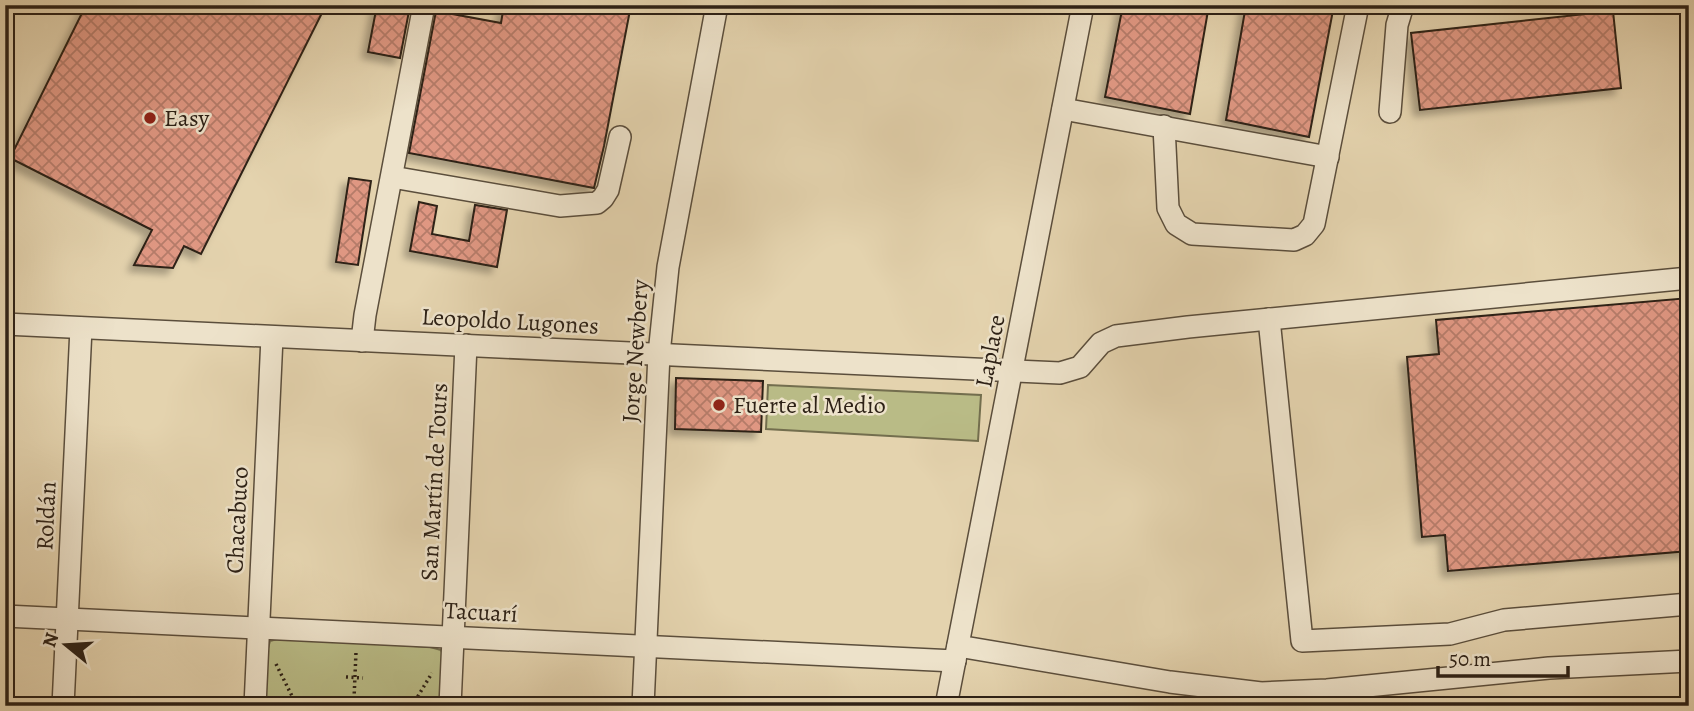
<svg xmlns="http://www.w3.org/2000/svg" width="1694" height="711" font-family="Alegreya,serif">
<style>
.green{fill:#b9bb86;stroke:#736e4e;stroke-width:2}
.building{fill:url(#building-cross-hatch);stroke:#2d2116;stroke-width:2;filter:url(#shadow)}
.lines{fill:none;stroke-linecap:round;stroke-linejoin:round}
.minor-casing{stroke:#5b4e3c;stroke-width:24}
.path{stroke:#2d2116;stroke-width:3.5;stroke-dasharray:2 3.5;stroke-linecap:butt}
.minor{stroke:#ede2ca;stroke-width:21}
.poi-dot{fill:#8f2418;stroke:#ede2ca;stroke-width:2.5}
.labels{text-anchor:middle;stroke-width:5;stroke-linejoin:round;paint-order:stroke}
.poi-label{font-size:24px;fill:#2d2116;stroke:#ede2ca;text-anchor:start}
.street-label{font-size:24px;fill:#2d2116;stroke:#ede2ca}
</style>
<defs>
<pattern id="building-cross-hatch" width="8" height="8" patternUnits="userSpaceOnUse" patternTransform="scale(1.75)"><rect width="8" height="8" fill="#df9782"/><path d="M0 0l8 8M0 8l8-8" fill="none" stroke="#b57b69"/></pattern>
<filter id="shadow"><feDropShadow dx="-6" dy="6" stdDeviation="3.5" flood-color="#0004"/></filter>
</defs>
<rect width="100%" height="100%" fill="#e4d3ae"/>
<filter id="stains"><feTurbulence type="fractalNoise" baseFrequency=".00286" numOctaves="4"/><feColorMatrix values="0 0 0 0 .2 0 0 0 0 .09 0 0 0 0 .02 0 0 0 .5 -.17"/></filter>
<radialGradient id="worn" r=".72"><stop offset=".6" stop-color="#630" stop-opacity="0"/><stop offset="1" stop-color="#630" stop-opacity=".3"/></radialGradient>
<g class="green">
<path d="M 768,385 L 981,395 L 978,441 L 766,429 Z"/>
<path d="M 281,638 L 430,647 L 441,650 L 444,657 L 442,706 L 264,706 L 267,652 L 270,641 Z"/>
</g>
<g class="building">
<path d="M 86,5 L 326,5 L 201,254 L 184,246 L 173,268 L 134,265 L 152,230 L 10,158 Z"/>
<path d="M 377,5 L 410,6 L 400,58 L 368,52 Z"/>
<path d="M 504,5 L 631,5 L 604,146 L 594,188 L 409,153 L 436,11 L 501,23 Z"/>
<path d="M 1123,5 L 1209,5 L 1190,114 L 1105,97 Z"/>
<path d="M 1246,5 L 1334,5 L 1309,137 L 1226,120 Z"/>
<path d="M 1613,11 L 1621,88 L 1420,110 L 1411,33 Z"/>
<path d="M 349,178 L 371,181 L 358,265 L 336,262 Z"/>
<path d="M 419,202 L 437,206 L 432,234 L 469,241 L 475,205 L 507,210 L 497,267 L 410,251 Z"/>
<path d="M 1689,298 L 1689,551 L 1448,571 L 1445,535 L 1422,537 L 1407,357 L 1439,354 L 1436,320 Z"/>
<path d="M 676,378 L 763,381 L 761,432 L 675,429 Z"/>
</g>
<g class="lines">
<defs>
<g id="minor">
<path d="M 1063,109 L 1328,157"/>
<path d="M 1390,112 L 1397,25 L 1403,5"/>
<path d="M 1164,126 L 1168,208 L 1176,224 L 1192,234 L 1294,240 L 1305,235 L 1314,224 L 1358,5"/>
<path d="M 392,177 L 560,206 L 597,203 L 603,198 L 608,190 L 620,137"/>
<path d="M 1269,319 L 1302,641 L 1450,634 L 1504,620 L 1689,604"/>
<path d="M 5,324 L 1060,373 L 1080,367 L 1101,343 L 1116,336 L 1188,327 L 1689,278"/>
<path d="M 362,341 L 365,315 L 424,5"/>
<path d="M 5,616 L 955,661"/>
<path d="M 958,646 L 1170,682 L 1261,693 L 1327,690 L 1549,668 L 1689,661"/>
<path d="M 63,706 L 81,328"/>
<path d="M 255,706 L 272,337"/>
<path d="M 450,706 L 466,345"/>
<path d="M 643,706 L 659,354 L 668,267 L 717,5"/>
<path d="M 946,706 L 1083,5"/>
</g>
</defs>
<use href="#minor" class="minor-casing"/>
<g class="path">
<path d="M 276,664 L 297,706"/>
<path d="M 346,677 L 363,678"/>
<path d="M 344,698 L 362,699"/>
<path d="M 354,699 L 356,652"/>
<path d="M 412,706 L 432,673"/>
</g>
<use href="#minor" class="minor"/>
</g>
<g class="poi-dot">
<circle cx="150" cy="118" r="7"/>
<circle cx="719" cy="405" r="7"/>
</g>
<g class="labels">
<g class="poi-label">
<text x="164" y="126">Easy</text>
<text x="733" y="413">Fuerte al Medio</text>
</g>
<g class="street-label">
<text transform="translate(510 321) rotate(3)" y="8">Leopoldo Lugones</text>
<text transform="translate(635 351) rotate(-86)" y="8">Jorge Newbery</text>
<text transform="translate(990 351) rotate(-79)" y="8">Laplace</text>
<text transform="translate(434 482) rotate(-87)" y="8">San Martín de Tours</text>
<text transform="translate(46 516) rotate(-87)" y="8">Roldán</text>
<text transform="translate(237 520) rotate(-87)" y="8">Chacabuco</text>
<text transform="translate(481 612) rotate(3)" y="8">Tacuarí</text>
</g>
</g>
<rect width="1694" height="711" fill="none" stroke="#e4d3ae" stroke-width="28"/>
<rect x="7" y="7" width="1680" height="697" fill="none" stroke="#2d2116" stroke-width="3.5"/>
<rect x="14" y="14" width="1666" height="683" fill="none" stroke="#2d2116" stroke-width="2"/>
<g transform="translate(66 645) rotate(288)" stroke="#ede2ca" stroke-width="5" paint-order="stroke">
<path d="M0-5L12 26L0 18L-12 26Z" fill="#2d2116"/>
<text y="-10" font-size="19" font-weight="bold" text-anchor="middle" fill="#2d2116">N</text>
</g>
<path d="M1438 666v10h130v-10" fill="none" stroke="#2d2116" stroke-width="3.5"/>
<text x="1449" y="666" font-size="21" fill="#2d2116" stroke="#ede2ca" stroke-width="5" paint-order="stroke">50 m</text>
<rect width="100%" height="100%" filter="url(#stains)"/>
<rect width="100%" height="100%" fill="url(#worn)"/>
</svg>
